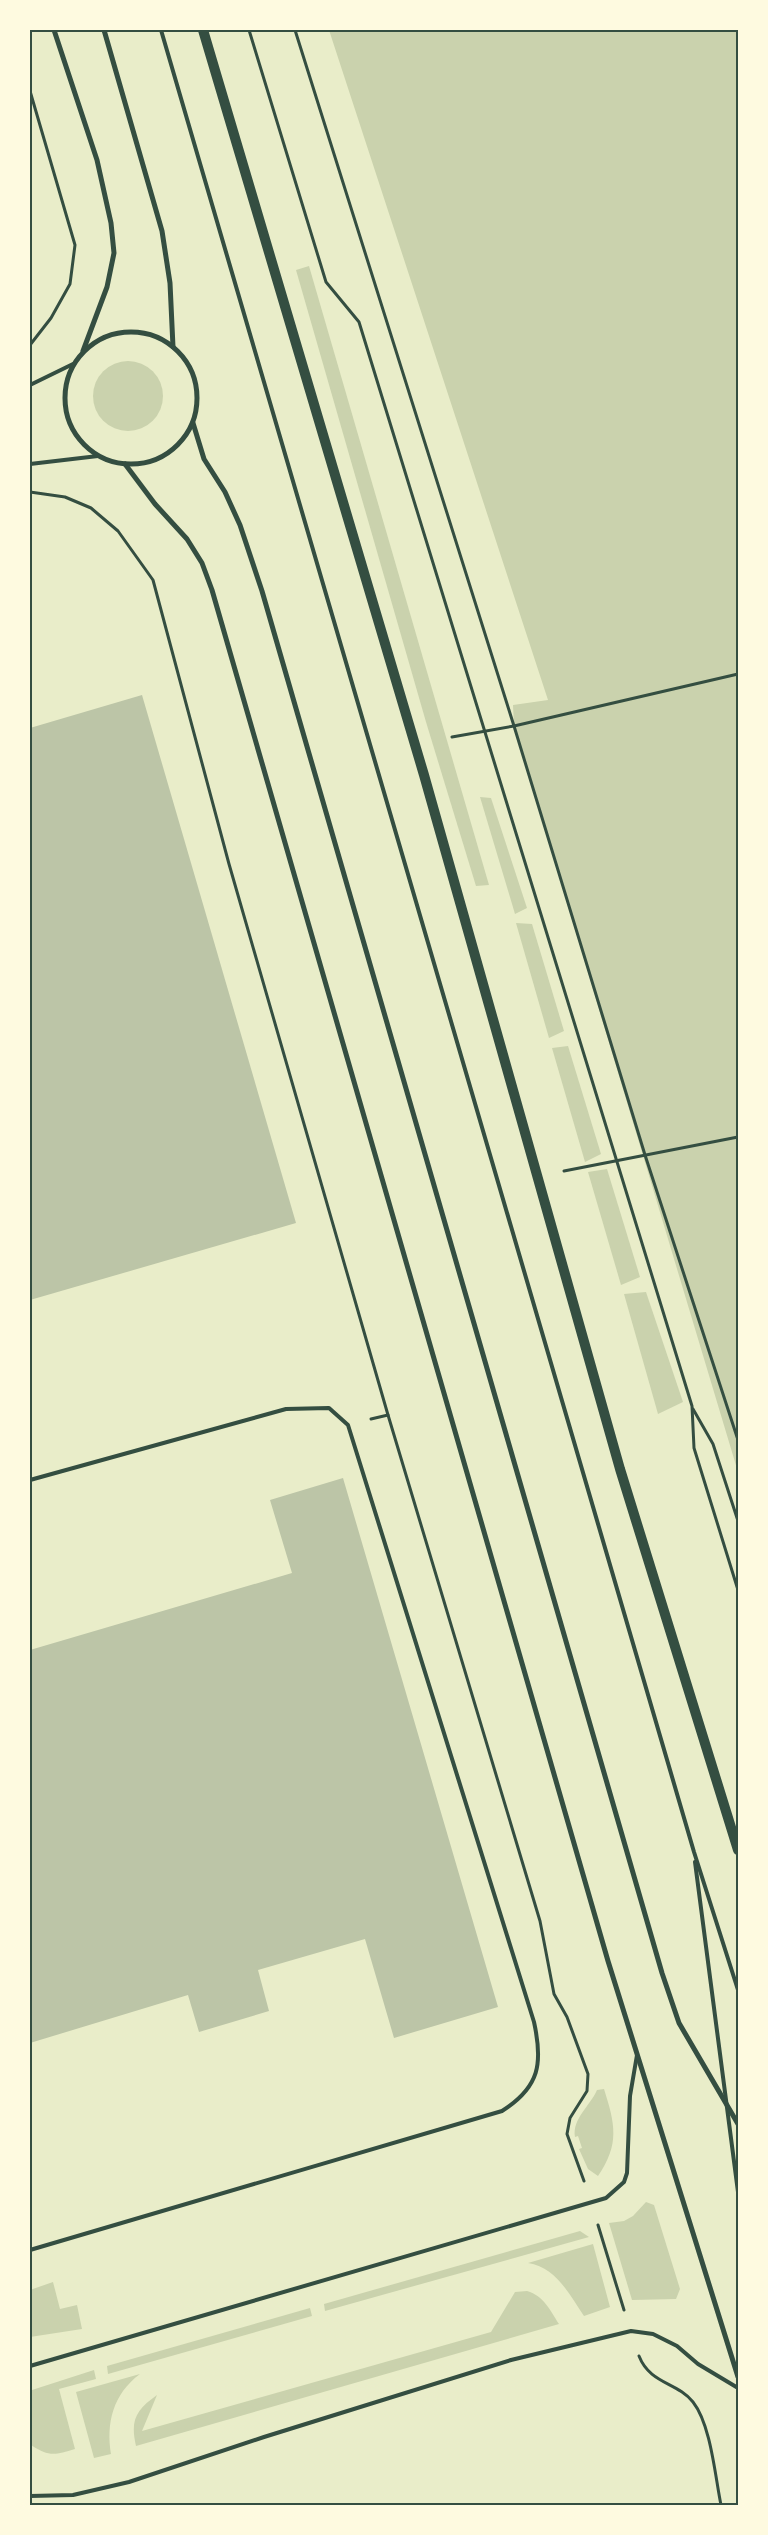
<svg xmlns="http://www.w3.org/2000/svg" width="768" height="2535" font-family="'Fira Sans',sans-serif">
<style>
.green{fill:#cad2ad}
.building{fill:#bcc5a7}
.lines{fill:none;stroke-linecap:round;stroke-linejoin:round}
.path{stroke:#344e41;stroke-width:3}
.service{stroke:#344e41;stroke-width:4}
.minor{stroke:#344e41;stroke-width:5}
.secondary{stroke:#344e41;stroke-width:10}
.neatline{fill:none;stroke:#344e41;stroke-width:2}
</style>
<rect width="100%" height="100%" fill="#e9edc9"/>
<g class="green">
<path d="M 329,30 L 738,30 L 738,1472 L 514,726 L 513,705 L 548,700 Z"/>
<path d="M 309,266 L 489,885 L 476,886 L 426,722 L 296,270 Z"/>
<circle cx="128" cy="396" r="35"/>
<path d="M 480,797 L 491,798 L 527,908 L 515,914 Z"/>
<path d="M 516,923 L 532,924 L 564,1031 L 549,1038 Z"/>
<path d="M 568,1046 L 601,1154 L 585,1162 L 552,1048 Z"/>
<path d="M 607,1169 L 640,1277 L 621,1285 L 588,1172 Z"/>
<path d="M 646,1292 L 683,1402 L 658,1414 L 624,1294 Z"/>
<path d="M 604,2089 C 615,2124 620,2144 598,2176 L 588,2169 L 579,2149 L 582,2148 L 578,2136 L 575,2137 C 572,2119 590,2106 597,2090 Z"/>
<path d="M 646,2202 L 654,2205 L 680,2289 L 676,2299 L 632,2300 L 609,2223 L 624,2221 L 633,2216 Z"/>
<path d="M 580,2231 L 589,2237 L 325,2311 L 324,2304 Z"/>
<path d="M 593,2244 L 610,2307 L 584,2316 C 569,2294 556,2267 528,2263 Z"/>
<path d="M 53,2282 L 60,2309 L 77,2305 L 82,2329 L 30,2337 L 30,2290 Z"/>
<path d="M 527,2291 C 544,2296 550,2310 559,2324 L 136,2446 C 130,2420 136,2410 157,2395 L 142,2431 L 491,2332 L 515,2292 Z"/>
<path d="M 310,2308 L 312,2316 L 108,2374 L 107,2366 Z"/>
<path d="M 94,2370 L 96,2379 L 59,2389 L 75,2449 C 55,2455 49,2457 31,2445 L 30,2395 L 32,2390 Z"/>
<path d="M 140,2374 C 113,2394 106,2423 111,2454 L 94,2458 L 76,2392 Z"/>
</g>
<g class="building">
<path d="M 142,695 L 296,1223 L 30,1300 L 30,728 Z"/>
<path d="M 343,1478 L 498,2007 L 394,2038 L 365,1939 L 258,1970 L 269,2011 L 199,2032 L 188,1995 L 30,2043 L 30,1650 L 292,1573 L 270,1500 Z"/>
</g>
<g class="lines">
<g class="path">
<path d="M 249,30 L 326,282 L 359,322 L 692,1406 L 694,1448 L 738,1590"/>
<path d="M 295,30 L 514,726 L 645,1155 L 738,1440"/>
<path d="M 30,91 L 75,245 L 70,284 L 51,318 L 30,345"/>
<path d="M 30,492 L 65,497 L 91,508 L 118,531 L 153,580 L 229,864 L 388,1415 L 540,1921 L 554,1994 L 567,2017 L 588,2074 L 587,2091 L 570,2118 L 567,2134 L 584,2181"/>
<path d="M 452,737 L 514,726 L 738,674"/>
<path d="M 564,1171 L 738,1137"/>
<path d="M 693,1409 L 713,1444 L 738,1521"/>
<path d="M 371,1419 L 388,1415"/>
<path d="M 598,2225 L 624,2310"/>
<path d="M 639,2356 C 650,2384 677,2382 693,2402 C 711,2425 715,2476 721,2505"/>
</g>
<g class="service">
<path d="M 161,30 L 694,1852 L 738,1990"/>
<path d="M 30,385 L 73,364"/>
<path d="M 30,464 L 98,456"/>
<path d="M 30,1480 L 286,1409 L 329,1408 L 348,1425 L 534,2022 C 543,2063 540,2087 502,2111 L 30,2250"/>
<path d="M 695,1862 L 738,2192"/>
<path d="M 30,2366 L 606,2198 L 624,2182 L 627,2173 L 630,2096 L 637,2055"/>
<path d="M 30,2496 L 73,2495 L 129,2482 L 264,2437 L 511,2360 L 631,2331 L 653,2334 L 677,2346 L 698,2364 L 738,2388"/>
</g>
<g class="minor">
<path d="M 54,30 L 97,160 L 111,223 L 114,253 L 107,287 L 83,351"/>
<path d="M 104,30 L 162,231 L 170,283 L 173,347"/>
<circle cx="131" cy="398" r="66"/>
<path d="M 193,423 L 204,459 L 225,492 L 240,525 L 262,591 L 662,1973 L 679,2023 L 738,2124"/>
<path d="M 125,464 L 155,504 L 187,539 L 202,563 L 212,590 L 608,1961 L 738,2377"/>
</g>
<path class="secondary" d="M 203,30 L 424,775 L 620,1469 L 738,1850"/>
</g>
<rect width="768" height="2535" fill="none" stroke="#fefae0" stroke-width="62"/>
<rect x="31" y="31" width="706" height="2473" class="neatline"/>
</svg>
